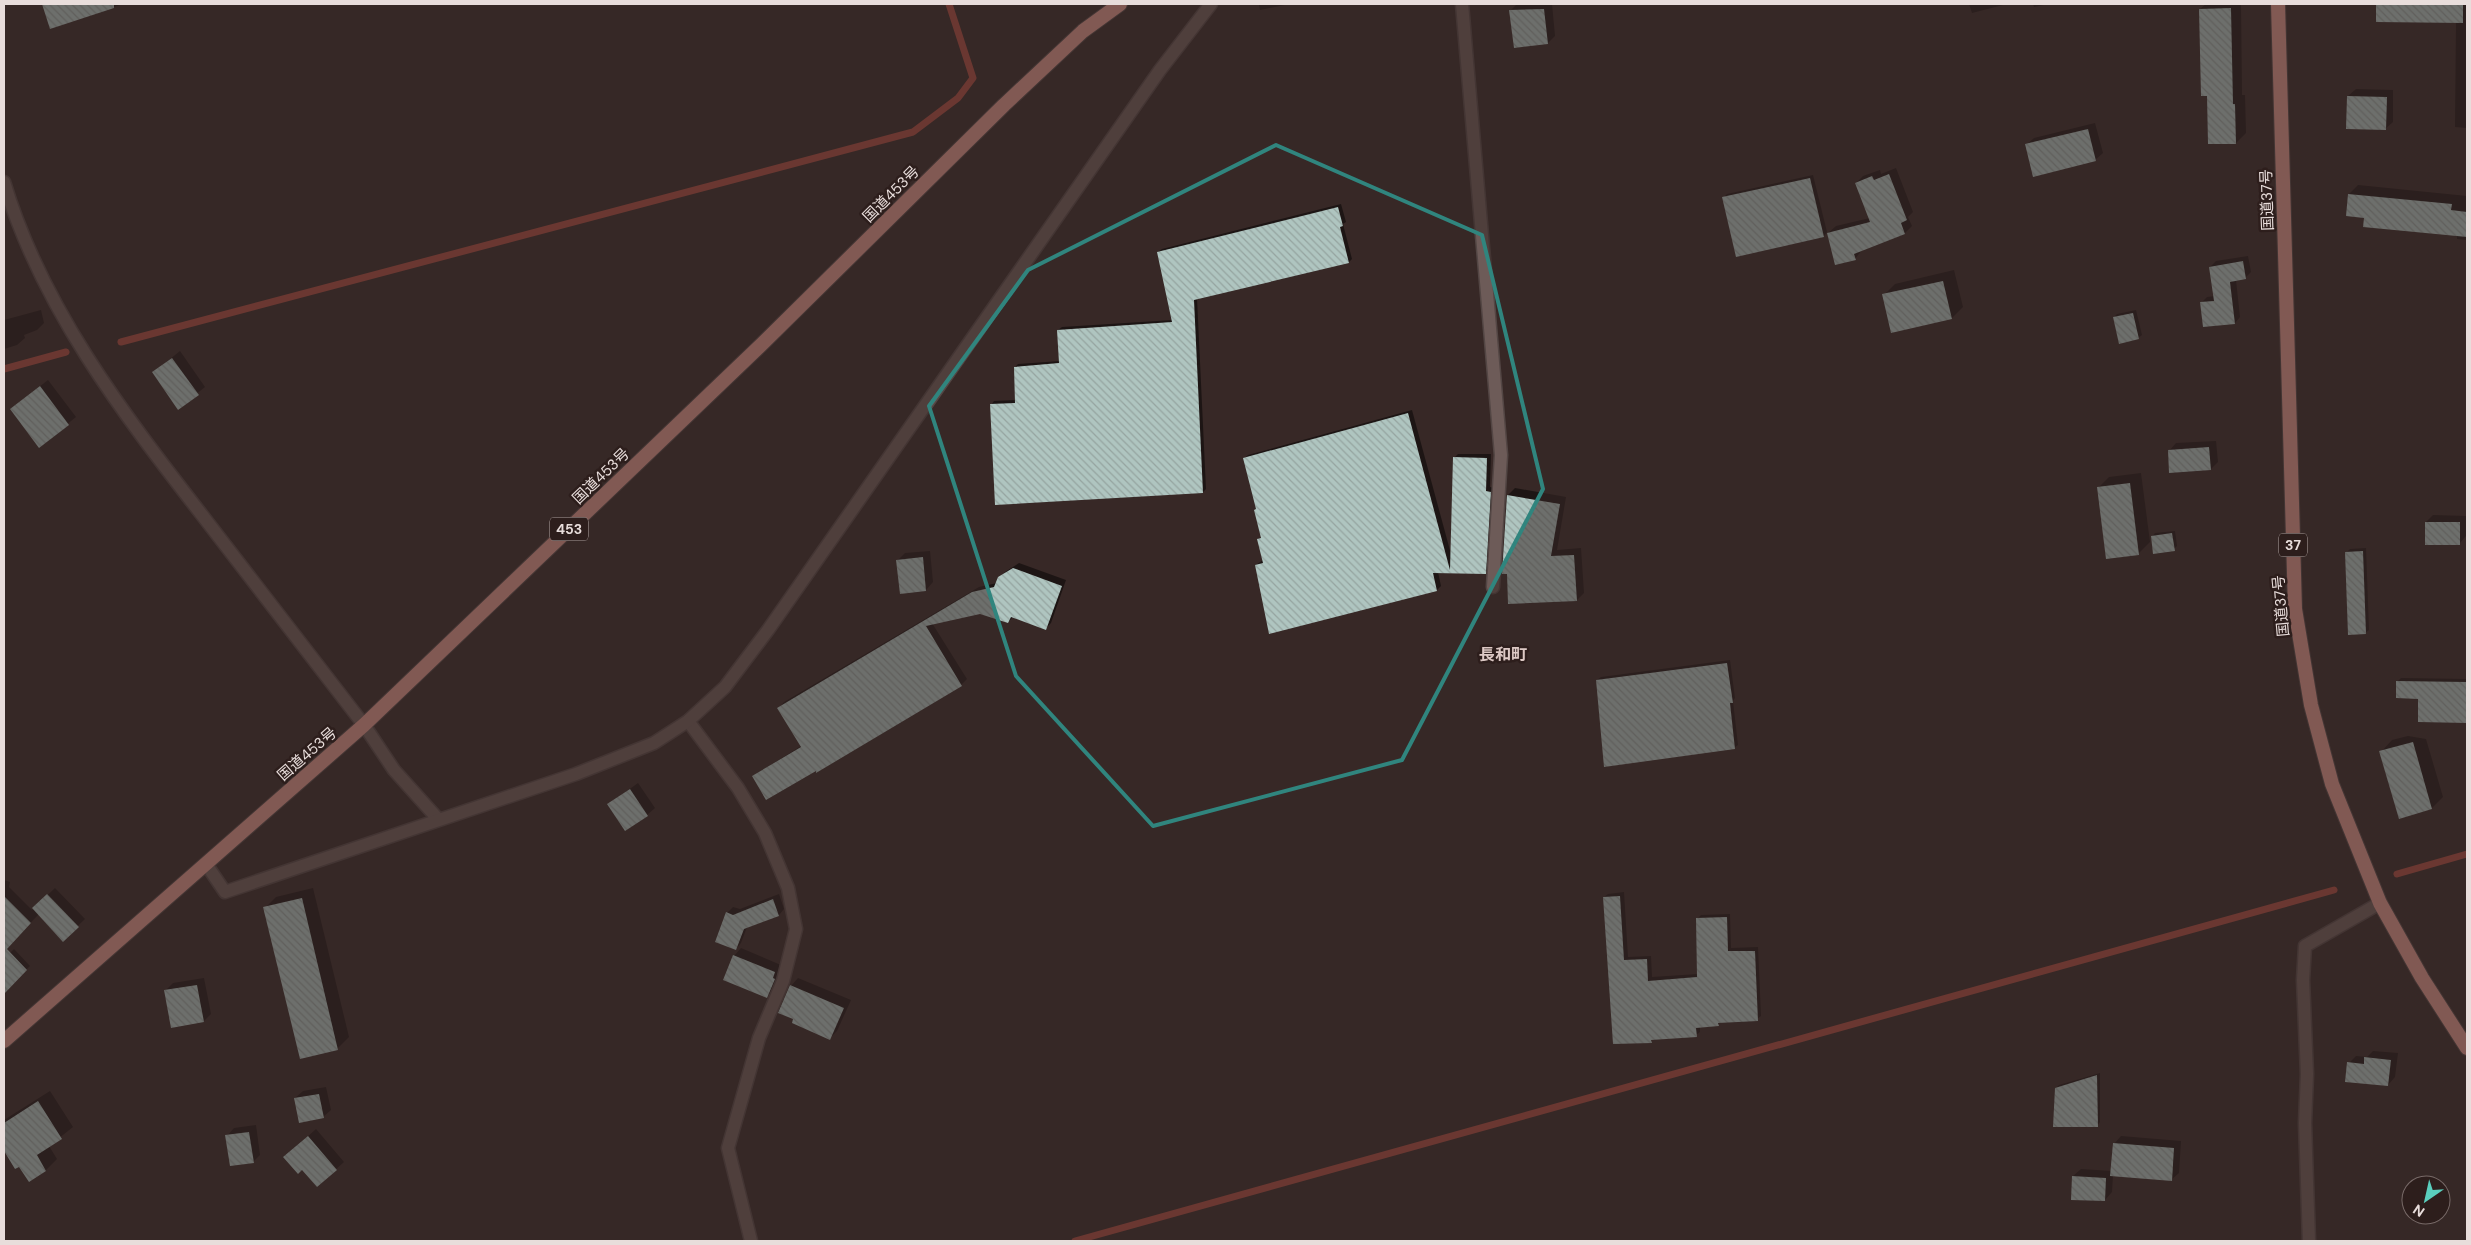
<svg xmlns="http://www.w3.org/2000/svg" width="2471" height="1245" font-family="'DM Sans','Noto Sans JP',sans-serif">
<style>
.shadow{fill:#0007}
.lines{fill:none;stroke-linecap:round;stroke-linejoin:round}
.stream{stroke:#a84b3f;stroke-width:7}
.building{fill:url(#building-back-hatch)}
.minor-casing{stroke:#534644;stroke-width:15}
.tertiary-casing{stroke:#534644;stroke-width:15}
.trunk-casing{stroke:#534644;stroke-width:16}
.minor{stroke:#6d5b58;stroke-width:12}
.tertiary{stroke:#6d5b58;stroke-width:12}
.trunk{stroke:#dc948a;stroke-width:14}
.marked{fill:none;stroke:#30857e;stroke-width:4;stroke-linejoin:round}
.labels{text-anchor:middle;stroke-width:5;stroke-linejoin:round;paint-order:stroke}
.shield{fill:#2d1e1c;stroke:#b0a4a2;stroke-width:1}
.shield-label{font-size:14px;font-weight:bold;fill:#e8dddb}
.street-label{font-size:15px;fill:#e8dddb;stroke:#2d1e1c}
.neighbourhood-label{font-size:16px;font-weight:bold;fill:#ddc9c5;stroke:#2d1e1c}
</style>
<defs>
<pattern id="building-back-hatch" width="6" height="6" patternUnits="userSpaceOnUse" patternTransform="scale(1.25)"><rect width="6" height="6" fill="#afc5c0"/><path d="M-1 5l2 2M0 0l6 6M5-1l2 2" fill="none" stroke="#95a4a0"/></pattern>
</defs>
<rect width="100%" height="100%" fill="#372826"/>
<g class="shadow">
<path d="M 43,4 L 123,4 L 51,28 Z"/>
<path d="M 1259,4 L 1290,4 L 1260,10 Z"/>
<path d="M 1517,4 L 1552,4 L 1555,36 L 1548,43 L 1510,11 Z"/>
<path d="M 1969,4 L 2007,4 L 1972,13 Z"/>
<path d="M 2033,4 L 2049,4 L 2034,7 Z"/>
<path d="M 2206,4 L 2241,4 L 2242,95 L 2245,95 L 2246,133 L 2236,143 L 2208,94 L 2200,9 Z"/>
<path d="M 2377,4 L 2467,4 L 2467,128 L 2455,127 L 2456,22 L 2377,21 Z"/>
<path d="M 2356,89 L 2393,90 L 2393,122 L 2385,129 L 2348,96 Z"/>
<path d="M 2095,123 L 2103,153 L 2095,160 L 2026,145 L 2034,138 Z"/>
<path d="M 1896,168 L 1913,212 L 1908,217 L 1912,226 L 1905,233 L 1862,250 L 1855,259 L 1828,233 L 1836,226 L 1870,218 L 1856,183 L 1863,176 L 1880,170 L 1881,174 Z"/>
<path d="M 1813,175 L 1827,232 L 1824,236 L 1737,255 L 1723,198 L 1727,194 Z"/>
<path d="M 2358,185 L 2467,196 L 2467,240 L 2457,239 L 2457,235 L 2365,217 L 2349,194 Z"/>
<path d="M 1341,204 L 1346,222 L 1343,224 L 1352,259 L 1349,262 L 1197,298 L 1206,489 L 1203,492 L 991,405 L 994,401 L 1016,400 L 1015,367 L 1018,364 L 1060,361 L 1058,330 L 1062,327 L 1173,320 L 1158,252 L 1162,249 Z"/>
<path d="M 2248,256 L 2251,272 L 2245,278 L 2236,280 L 2240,317 L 2235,323 L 2201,303 L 2207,297 L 2215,296 L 2210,267 L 2216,261 Z"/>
<path d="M 1954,270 L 1963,307 L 1952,318 L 1884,295 L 1895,284 Z"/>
<path d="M 41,310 L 44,323 L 37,330 L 24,335 L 25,338 L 17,345 L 4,349 L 4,320 Z"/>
<path d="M 2136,310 L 2142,335 L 2138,338 L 2114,317 L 2117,314 Z"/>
<path d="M 180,351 L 205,387 L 179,408 L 154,372 Z"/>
<path d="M 48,380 L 76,417 L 40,446 L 11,409 Z"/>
<path d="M 1412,410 L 1451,554 L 1454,458 L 1458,454 L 1491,454 L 1490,487 L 1494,488 L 1489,568 L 1485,573 L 1438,572 L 1441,586 L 1437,590 L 1256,565 L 1263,560 L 1258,540 L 1262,536 L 1257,508 L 1244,459 L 1248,455 Z"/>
<path d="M 2216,441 L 2218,462 L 2211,469 L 2169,451 L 2176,443 Z"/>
<path d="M 2141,473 L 2150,542 L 2139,553 L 2098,488 L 2109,477 Z"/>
<path d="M 1515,488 L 1566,497 L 1557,550 L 1581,548 L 1584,593 L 1577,600 L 1508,495 Z"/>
<path d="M 2433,515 L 2467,516 L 2466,536 L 2459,544 L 2426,522 Z"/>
<path d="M 2175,531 L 2177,546 L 2174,549 L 2152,537 L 2155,533 Z"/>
<path d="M 2366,548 L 2369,630 L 2365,633 L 2347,552 L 2350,549 Z"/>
<path d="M 930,551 L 933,582 L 926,590 L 898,560 L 905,553 Z"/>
<path d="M 1019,563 L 1066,580 L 1051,623 L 1045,629 L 1013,617 L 1008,622 L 980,612 L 932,623 L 967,679 L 961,685 L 817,771 L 753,776 L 801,746 L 779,708 L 784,702 L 979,587 L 997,583 L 1005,572 Z"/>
<path d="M 1730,660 L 1735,698 L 1733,701 L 1738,745 L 1734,748 L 1597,680 L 1601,677 Z"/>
<path d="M 2401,678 L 2467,679 L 2467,721 L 2419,721 L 2420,698 L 2397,682 Z"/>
<path d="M 2408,736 L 2426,739 L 2443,797 L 2432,808 L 2381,752 L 2392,740 Z"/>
<path d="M 638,783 L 655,808 L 647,815 L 609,804 Z"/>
<path d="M 4,880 L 10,882 L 9,887 L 32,910 L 55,888 L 85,919 L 63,940 L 39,914 L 7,947 L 4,944 Z"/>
<path d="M 313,888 L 349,1037 L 338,1048 L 301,1057 L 265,908 L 276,897 Z"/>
<path d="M 1624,892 L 1628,957 L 1651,956 L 1652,977 L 1698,974 L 1697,919 L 1701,915 L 1730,914 L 1731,948 L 1758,947 L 1761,1016 L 1757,1019 L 1721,1021 L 1718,1025 L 1700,1026 L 1700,1032 L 1696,1035 L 1653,1039 L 1651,1041 L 1614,1043 L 1604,897 L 1608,894 Z"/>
<path d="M 779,894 L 784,909 L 779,915 L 747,927 L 741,943 L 736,949 L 727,913 L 733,907 L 740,909 Z"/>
<path d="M 741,948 L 781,965 L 779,970 L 782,971 L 774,989 L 767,996 L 734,956 Z"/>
<path d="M 14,949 L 30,966 L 11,984 L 4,977 L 4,959 Z"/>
<path d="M 204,978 L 211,1014 L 204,1021 L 165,991 L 173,983 Z"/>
<path d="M 798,978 L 851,1000 L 837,1031 L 830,1038 L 795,1018 L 791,986 Z"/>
<path d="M 2373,1051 L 2398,1053 L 2395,1077 L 2388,1085 L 2349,1063 L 2356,1056 L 2367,1057 Z"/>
<path d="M 2100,1073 L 2100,1122 L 2097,1126 L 2056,1088 L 2059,1085 Z"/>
<path d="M 326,1087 L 331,1110 L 323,1117 L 295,1098 L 303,1091 Z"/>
<path d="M 50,1091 L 73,1127 L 49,1146 L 57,1159 L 46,1170 L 29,1180 L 20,1165 L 16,1167 L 4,1149 L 4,1120 Z"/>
<path d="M 256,1125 L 260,1155 L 253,1162 L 227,1136 L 234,1128 Z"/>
<path d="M 316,1129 L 344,1162 L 317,1186 L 302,1168 L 285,1157 Z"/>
<path d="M 2121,1136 L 2181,1141 L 2179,1173 L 2171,1180 L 2113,1175 L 2112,1192 L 2105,1200 L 2073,1176 L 2081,1169 L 2112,1171 L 2114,1144 Z"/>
</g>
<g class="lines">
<g class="stream">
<path d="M 121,342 L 913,132 L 958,98 L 973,78 L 949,4"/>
<path d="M 4,369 L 66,352"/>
<path d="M 2397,874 L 2467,854"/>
<path d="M 1075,1241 L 2334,890"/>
</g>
</g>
<g class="building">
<path d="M 42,4 L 114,4 L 114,8 L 50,29 Z"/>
<path d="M 2376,4 L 2463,4 L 2463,23 L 2376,22 Z"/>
<path d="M 2231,8 L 2233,104 L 2235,104 L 2236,144 L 2208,144 L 2207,96 L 2201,96 L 2199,9 Z"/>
<path d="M 1544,9 L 1548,44 L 1514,48 L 1509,10 Z"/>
<path d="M 2347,96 L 2387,97 L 2386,130 L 2346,129 Z"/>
<path d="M 2088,129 L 2096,161 L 2033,177 L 2025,144 Z"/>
<path d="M 1889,174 L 1907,220 L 1901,223 L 1905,234 L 1854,254 L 1856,260 L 1835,265 L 1827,233 L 1870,222 L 1855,183 L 1872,176 L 1874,180 Z"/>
<path d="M 1810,178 L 1824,237 L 1736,257 L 1722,197 Z"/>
<path d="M 2348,194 L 2452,204 L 2451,210 L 2467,212 L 2467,237 L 2363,227 L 2364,218 L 2346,216 Z"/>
<path d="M 1338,207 L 1343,226 L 1340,227 L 1349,263 L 1194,300 L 1203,493 L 995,505 L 990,404 L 1015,403 L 1014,367 L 1059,363 L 1057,330 L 1172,322 L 1157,252 Z"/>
<path d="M 2243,261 L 2246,279 L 2230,282 L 2235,324 L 2203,327 L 2200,302 L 2214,301 L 2209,267 Z"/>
<path d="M 1943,281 L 1952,319 L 1891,333 L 1882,294 Z"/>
<path d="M 2133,313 L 2139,339 L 2119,344 L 2113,317 Z"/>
<path d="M 172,358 L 199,395 L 178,410 L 152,372 Z"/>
<path d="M 40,386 L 69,425 L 39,448 L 10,409 Z"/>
<path d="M 1408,413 L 1450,570 L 1453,457 L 1487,458 L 1486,491 L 1491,492 L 1486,574 L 1433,573 L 1437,591 L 1269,634 L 1255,565 L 1263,563 L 1257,539 L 1261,538 L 1254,510 L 1256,509 L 1243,458 Z"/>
<path d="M 2209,447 L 2211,470 L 2169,473 L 2168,450 Z"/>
<path d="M 2130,483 L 2139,555 L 2106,559 L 2097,487 Z"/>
<path d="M 1507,495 L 1560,504 L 1551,556 L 1574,555 L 1577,601 L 1508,604 L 1507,574 L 1502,574 Z"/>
<rect x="2425" y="522" width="35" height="23"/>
<path d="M 2172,533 L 2175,551 L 2153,554 L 2151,536 Z"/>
<path d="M 2363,551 L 2366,634 L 2348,635 L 2345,552 Z"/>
<path d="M 923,557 L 926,591 L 900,594 L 896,560 Z"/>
<path d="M 1013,568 L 1062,586 L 1046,630 L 1011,617 L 1008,623 L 980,614 L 926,626 L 962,686 L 816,773 L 816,771 L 766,800 L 752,776 L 801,747 L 777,708 L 972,592 L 994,587 L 998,577 Z"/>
<path d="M 1727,663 L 1733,703 L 1730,703 L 1735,749 L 1604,767 L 1596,680 Z"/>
<path d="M 2396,681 L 2467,682 L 2467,723 L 2418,722 L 2418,699 L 2396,698 Z"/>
<path d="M 2413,742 L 2432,809 L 2399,819 L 2379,751 Z"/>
<path d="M 630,789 L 648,816 L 625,831 L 607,804 Z"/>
<path d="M 47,894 L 79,927 L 63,942 L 32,908 Z"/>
<path d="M 4,896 L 31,923 L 7,949 L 27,970 L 4,994 Z"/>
<path d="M 1620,896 L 1624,960 L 1647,959 L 1648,981 L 1697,977 L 1696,918 L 1727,917 L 1728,951 L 1755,951 L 1758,1021 L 1718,1023 L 1719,1026 L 1696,1028 L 1697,1037 L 1651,1040 L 1652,1043 L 1613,1044 L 1603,897 Z"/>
<path d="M 302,898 L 338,1050 L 300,1059 L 263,907 Z"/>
<path d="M 773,899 L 779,916 L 744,929 L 736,950 L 715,942 L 726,912 L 733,915 Z"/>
<path d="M 733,955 L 775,972 L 773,978 L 775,979 L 767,998 L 723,980 Z"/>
<path d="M 197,985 L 204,1022 L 171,1028 L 164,990 Z"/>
<path d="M 790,985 L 844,1008 L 830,1040 L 792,1023 L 793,1019 L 778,1013 Z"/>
<path d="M 2364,1057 L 2391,1060 L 2388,1086 L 2345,1082 L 2347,1062 L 2364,1064 Z"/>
<path d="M 2097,1075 L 2098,1127 L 2053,1127 L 2055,1088 Z"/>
<path d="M 319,1094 L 324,1118 L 299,1123 L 294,1098 Z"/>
<path d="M 38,1101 L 62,1139 L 37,1155 L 46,1171 L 29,1182 L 19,1167 L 15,1169 L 4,1151 L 4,1123 Z"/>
<path d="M 249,1132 L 254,1163 L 230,1166 L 225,1135 Z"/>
<path d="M 308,1136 L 337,1170 L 317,1187 L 302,1170 L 298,1174 L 283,1157 Z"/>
<path d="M 2113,1143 L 2174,1148 L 2172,1181 L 2110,1176 Z"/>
<path d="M 2072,1176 L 2106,1178 L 2105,1201 L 2071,1200 Z"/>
</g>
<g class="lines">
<defs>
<g id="minor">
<path d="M 1462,4 L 1501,455 L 1493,587"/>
<path d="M 688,721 L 738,788 L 765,833 L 788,888 L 796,929 L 783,981 L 759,1038 L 728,1148 L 751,1241"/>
<path d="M 364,725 L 394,770 L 438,819"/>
<path d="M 206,864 L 225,892 L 576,774 L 654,743 L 688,721 L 725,687 L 768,630 L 1160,70 L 1211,4"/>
<path d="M 2309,1241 L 2305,1123 L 2307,1074 L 2303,980 L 2305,946 L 2380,903"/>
</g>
<path id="tertiary" d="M 4,182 C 42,308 122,412 202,515 C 256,585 310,655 364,725"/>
<g id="trunk">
<path d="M 2278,4 L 2295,609 L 2311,705 L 2332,784 L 2380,903 L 2422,978 L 2467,1048"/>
<path d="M 4,1041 L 364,725 L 762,344 L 1004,105 L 1083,31 L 1120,4"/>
</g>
</defs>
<use href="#minor" class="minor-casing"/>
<use href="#tertiary" class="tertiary-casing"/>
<use href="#trunk" class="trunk-casing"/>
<use href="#minor" class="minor"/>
<use href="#tertiary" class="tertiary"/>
<use href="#trunk" class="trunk"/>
</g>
<path d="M0 0H2471V1245H0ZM 1276,145 L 1482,235 L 1543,489 L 1402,760 L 1153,826 L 1016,676 L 929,406 L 1028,270 Z" fill="#372826" fill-opacity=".55" fill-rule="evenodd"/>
<path class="marked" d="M 1276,145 L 1482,235 L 1543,489 L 1402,760 L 1153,826 L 1016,676 L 929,406 L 1028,270 Z"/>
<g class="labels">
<g class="shield">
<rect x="550" y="517.5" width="38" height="23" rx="4"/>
<rect x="2279" y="533.5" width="28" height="23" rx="4"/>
</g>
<g class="shield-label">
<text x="569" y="534">453</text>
<text x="2293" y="550">37</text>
</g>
<g class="street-label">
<text transform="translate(891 194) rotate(-45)" y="5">国道453号</text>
<text transform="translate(2267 200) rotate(-92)" y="5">国道37号</text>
<text transform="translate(601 476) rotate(-44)" y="5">国道453号</text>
<text transform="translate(2281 606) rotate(-95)" y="5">国道37号</text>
<text transform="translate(307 754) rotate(-41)" y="5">国道453号</text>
</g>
<g class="neighbourhood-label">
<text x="1503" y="660">長和町</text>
</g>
</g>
<rect width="2471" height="1245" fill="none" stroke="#e8dddb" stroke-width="10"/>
<g transform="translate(2426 1200) rotate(214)"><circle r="24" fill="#2d1e1c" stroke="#786a68"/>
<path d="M0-4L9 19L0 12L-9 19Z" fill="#5acebd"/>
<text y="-8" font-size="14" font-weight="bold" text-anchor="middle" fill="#e8dddb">N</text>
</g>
</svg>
